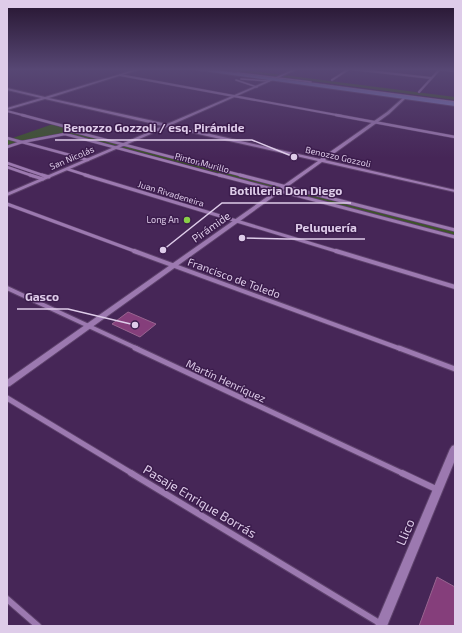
<svg xmlns="http://www.w3.org/2000/svg" width="462" height="633" font-family="'Exo 2',sans-serif">
<style>
.green{fill:#3c5527}
.building{fill:#853e7b;stroke:#986490}
.lines{fill:none;stroke-linecap:round;stroke-linejoin:round}
.service-casing{stroke:#5e426c;stroke-width:2.5}
.minor-far5-casing{stroke:#5e426c;stroke-width:3}
.minor-far4-casing{stroke:#5e426c;stroke-width:3.5}
.minor-far3-casing{stroke:#5e426c;stroke-width:4.5}
.minor-far2-casing{stroke:#5e426c;stroke-width:6}
.minor-far1-casing{stroke:#5e426c;stroke-width:7}
.minor-casing{stroke:#5e426c;stroke-width:8}
.tertiary-casing{stroke:#5e426c;stroke-width:2}
.secondary-casing{stroke:#5e426c;stroke-width:2}
.service{stroke:#9c79b0;stroke-width:1.5}
.minor-far5{stroke:#9c79b0;stroke-width:2}
.minor-far4{stroke:#9c79b0;stroke-width:2.5}
.minor-far3{stroke:#9c79b0;stroke-width:3}
.minor-far2{stroke:#9c79b0;stroke-width:4}
.minor-far1{stroke:#9c79b0;stroke-width:5}
.minor{stroke:#9c79b0;stroke-width:6}
.tertiary{fill:#9c79b0;fill-rule:evenodd}
.secondary{fill:#7e7cbb;fill-rule:evenodd}
.poi-dot{fill:#89cf48;stroke:#3b1c4c;stroke-width:1.5}
.labels{text-anchor:middle;stroke-width:3;stroke-linejoin:round;paint-order:stroke}
.far-street-label{font-size:9px;fill:#decce9;stroke:#3b1c4c}
.far-poi-label{font-size:9px;fill:#decce9;stroke:#3b1c4c;text-anchor:end}
.street-label{font-size:11px;fill:#decce9;stroke:#3b1c4c}
.near-street-label{font-size:13px;fill:#decce9;stroke:#3b1c4c}
.leader{fill:none;stroke:#decce9;stroke-width:1.5}
.callout-dot{fill:#decce9;stroke:#3b1c4c;stroke-width:1.5}
.callout-label{font-size:12px;text-anchor:middle;font-weight:bold;fill:#decce9;stroke:#3b1c4c;stroke-width:3;stroke-linejoin:round;paint-order:stroke}
</style>
<rect width="100%" height="100%" fill="#462657"/>
<g class="green">
<path d="M 220,69 L 237,69 L 455,97 L 455,100 Z"/>
<path d="M 53,124 L 66,128 L 64,133 L 22,141 L 7,146 L 7,140 Z"/>
<path d="M 70,132 L 455,231 L 455,235 L 67,133 Z"/>
</g>
<g class="building">
<path d="M 128,312 L 156,324 L 140,337 L 112,324 Z"/>
<path d="M 437,577 L 455,587 L 455,626 L 419,626 Z"/>
</g>
<g class="lines">
<defs>
<g id="service">
<path d="M 237,73 L 311,82"/>
<path d="M 241,79 L 269,81"/>
<path d="M 236,80 L 257,87"/>
<path d="M 309,83 L 455,102"/>
</g>
<g id="minor-far5">
<path d="M 351,69 L 431,78"/>
<path d="M 436,69 L 455,71"/>
<path d="M 120,75 L 342,116"/>
<path d="M 332,80 L 349,69"/>
<path d="M 419,92 L 440,69"/>
<path d="M 7,111 L 26,116"/>
</g>
<g id="minor-far4">
<path d="M 22,115 L 67,127 L 69,128 L 68,130 L 244,176"/>
<path d="M 336,115 L 455,137"/>
<path d="M 7,138 L 88,160"/>
<path d="M 7,147 L 22,142 L 65,134 L 222,176"/>
<path d="M 7,163 L 45,176"/>
<path d="M 7,167 L 33,176"/>
<path d="M 67,169 L 89,176"/>
</g>
<g id="minor-far3">
<path d="M 30,175 L 43,179"/>
<path d="M 42,175 L 49,177"/>
<path d="M 85,175 L 339,252"/>
<path d="M 219,175 L 455,237"/>
<path d="M 240,175 L 455,230"/>
<path d="M 7,204 L 137,252"/>
</g>
<g id="minor-far2">
<path d="M 134,251 L 401,349"/>
<path d="M 336,251 L 455,287"/>
<path d="M 7,288 L 138,349"/>
</g>
<g id="minor-far1">
<path d="M 135,348 L 404,474"/>
<path d="M 399,348 L 455,369"/>
<path d="M 7,398 L 133,474"/>
</g>
<g id="minor">
<path d="M 131,473 L 381,624"/>
<path d="M 402,473 L 438,490"/>
<path d="M 7,599 L 38,626"/>
</g>
<g id="tertiary">
<path d="M 137,69 L 141,69 L 49,98 L 167,124 L 295,69 L 298,69 L 171,125 L 320,159 L 387,112 L 405,96 L 406,98 L 389,114 L 325,160 L 455,190 L 455,192 L 322,162 L 10,386 L 7,387 L 7,380 L 318,161 L 167,127 L 7,196 L 7,193 L 163,126 L 45,99 L 7,110 L 7,108 L 41,98 L 7,90 L 7,88 L 45,97 Z"/>
<path d="M 455,445 L 455,460 L 387,626 L 375,626 L 450,449 L 452,446 Z"/>
</g>
<path id="secondary" d="M 190,69 L 207,69 L 455,102 L 455,106 Z"/>
</defs>
<use href="#service" class="service-casing"/>
<use href="#minor-far5" class="minor-far5-casing"/>
<use href="#minor-far4" class="minor-far4-casing"/>
<use href="#minor-far3" class="minor-far3-casing"/>
<use href="#minor-far2" class="minor-far2-casing"/>
<use href="#minor-far1" class="minor-far1-casing"/>
<use href="#minor" class="minor-casing"/>
<use href="#tertiary" class="tertiary-casing"/>
<use href="#secondary" class="secondary-casing"/>
<use href="#service" class="service"/>
<use href="#minor-far5" class="minor-far5"/>
<use href="#minor-far4" class="minor-far4"/>
<use href="#minor-far3" class="minor-far3"/>
<use href="#minor-far2" class="minor-far2"/>
<use href="#minor-far1" class="minor-far1"/>
<use href="#minor" class="minor"/>
<use href="#tertiary" class="tertiary"/>
<use href="#secondary" class="secondary"/>
</g>
<linearGradient id="sky" x2="0" y2="1"><stop stop-color="#261530"/><stop offset="0.44" stop-color="#574774"/><stop offset="1" stop-color="#574774" stop-opacity="0"/></linearGradient>
<rect width="462" height="158" fill="url(#sky)"/>
<circle class="poi-dot" cx="187" cy="220" r="4"/>
<g class="labels">
<g class="far-street-label">
<text transform="translate(338 157) rotate(13)" y="3">Benozzo Gozzoli</text>
<text transform="translate(72 158) rotate(-23)" y="3">San Nicolás</text>
<text transform="translate(202 163) rotate(15)" y="3">Pintor Murillo</text>
<text transform="translate(171 194) rotate(17)" y="3">Juan Rivadeneira</text>
</g>
<g class="far-poi-label">
<text x="179" y="223">Long An</text>
</g>
<g class="street-label">
<text transform="translate(211 227) rotate(-35)" y="4">Pirámide</text>
<text transform="translate(234 278) rotate(20)" y="4">Francisco de Toledo</text>
<text transform="translate(226 381) rotate(25)" y="4">Martín Henríquez</text>
</g>
<g class="near-street-label">
<text transform="translate(200 501) rotate(31)" y="5">Pasaje Enrique Borrás</text>
<text transform="translate(405 532) rotate(-67)" y="5">Llico</text>
</g>
</g>
<path class="leader" d="M294 157L252 140H55M163 250L222 203H351M242 238L287 239H365M135 325L68 309H17"/>
<g class="callout-dot">
<circle cx="294" cy="157" r="4"/>
<circle cx="163" cy="250" r="4"/>
<circle cx="242" cy="238" r="4"/>
<circle cx="135" cy="325" r="4"/>
</g>
<g class="callout-label">
<text x="154" y="132">Benozzo Gozzoli / esq. Pirámide</text>
<text x="286" y="195">Botilleria Don Diego</text>
<text x="326" y="232">Peluquería</text>
<text x="42" y="301">Gasco</text>
</g>
<rect width="462" height="633" fill="none" stroke="#decce9" stroke-width="16"/>
</svg>
